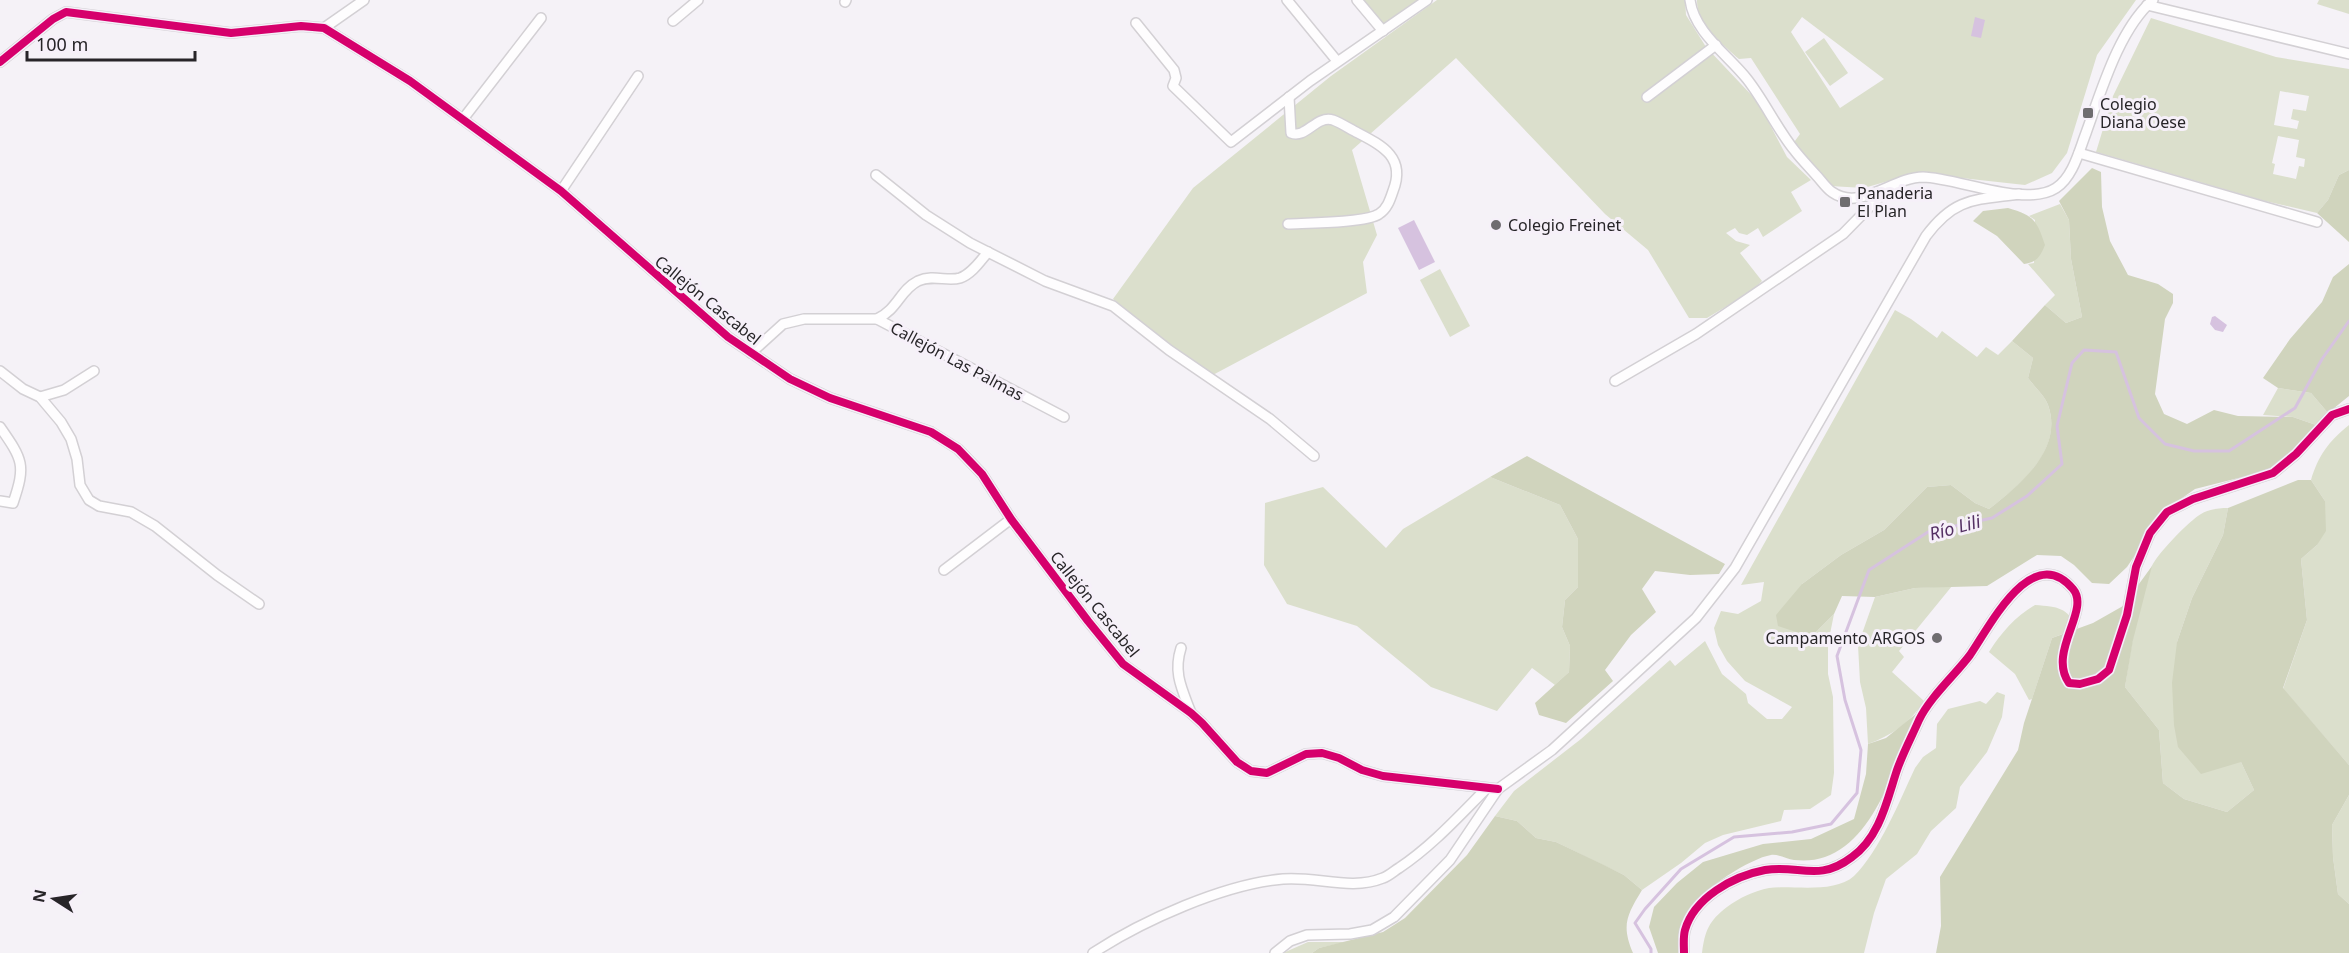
<svg xmlns="http://www.w3.org/2000/svg" width="2349" height="953" font-family="'Noto Sans',sans-serif">
<style>
.green{fill:#dbdfcc;fill-rule:evenodd}
.forest{fill:#d0d4bd}
.water{fill:#d6c2df}
.lines{fill:none;stroke-linecap:round;stroke-linejoin:round}
.stream{stroke:#d6c2df;stroke-width:3}
.minor-casing{stroke:#d3d0d4;stroke-width:12}
.minor{stroke:#fefdfe;stroke-width:9}
.cycleway-casing{stroke:#f6f0f9;stroke-width:11}
.cycleway{stroke:#d6006c;stroke-width:8}
.poi-dot{fill:#6f6d70;stroke:#f6f0f9;stroke-width:2}
.labels{text-anchor:middle;stroke-width:6;stroke-linejoin:round;paint-order:stroke}
.poi-label{font-size:16px;fill:#272528;stroke:#f6f0f9;text-anchor:start}
.street-label{font-size:16px;fill:#272528;stroke:#f6f0f9}
.water-label{font-size:18px;font-style:italic;fill:#543063;stroke:#f6f0f9}
</style>
<rect width="100%" height="100%" fill="#f5f2f7"/>
<g class="green">
<path d="M 1354,0 L 1421,0 L 1381,31 Z"/>
<path d="M 1437,0 L 1685,0 L 1686,15 L 1706,47 L 1758,102 L 1787,157 L 1811,180 L 1791,192 L 1802,211 L 1763,237 L 1758,228 L 1747,235 L 1739,233 L 1735,228 L 1726,233 L 1736,241 L 1750,245 L 1740,253 L 1762,281 L 1752,291 L 1707,318 L 1689,318 L 1648,250 L 1605,214 L 1456,58 L 1352,150 L 1377,235 L 1363,262 L 1367,293 L 1209,377 L 1113,299 L 1193,188 L 1331,76 Z"/>
<path d="M 1697,0 L 2136,0 L 2097,55 L 2067,153 L 2052,173 L 2025,185 L 1916,173 L 1864,188 L 1830,186 L 1792,145 L 1800,134 L 1751,58 L 1739,59 C 1723,45 1696,22 1697,0 ZM 1802,17 L 1884,79 L 1840,108 L 1791,32 Z"/>
<path d="M 2319,0 L 2349,0 L 2349,14 L 2317,4 Z"/>
<path d="M 2151,18 L 2276,57 L 2349,69 L 2349,170 L 2339,175 L 2328,200 L 2317,213 L 2265,201 L 2096,152 L 2113,96 ZM 2280,91 L 2309,96 L 2306,111 L 2293,109 L 2291,119 L 2299,121 L 2297,129 L 2274,125 ZM 2278,136 L 2299,140 L 2296,157 L 2305,159 L 2304,167 L 2299,166 L 2296,179 L 2273,174 L 2275,164 L 2272,163 Z"/>
<path d="M 1824,38 L 1848,73 L 1830,86 L 1805,52 Z"/>
<path d="M 2060,204 L 2069,220 L 2071,259 L 2082,317 L 2066,323 L 2045,305 L 2055,295 L 2028,264 L 2034,263 L 2035,220 L 2029,216 Z"/>
<path d="M 1440,269 L 1470,326 L 1450,337 L 1420,280 Z"/>
<path d="M 1895,310 L 1911,319 L 1937,338 L 1942,331 L 1977,357 L 1986,347 L 1998,355 L 2012,341 L 2033,358 L 2028,378 C 2034,386 2045,396 2048,405 C 2064,450 2020,485 1989,509 L 1975,503 L 1951,485 L 1927,487 L 1884,530 L 1841,555 L 1802,584 L 1811,637 L 1834,614 L 1828,644 L 1828,674 L 1833,697 L 1834,773 L 1831,795 L 1810,809 L 1784,810 L 1781,821 L 1723,835 L 1705,843 L 1681,863 L 1642,890 L 1624,875 L 1603,865 L 1556,842 L 1536,838 L 1517,821 L 1495,816 L 1514,791 L 1581,739 L 1670,660 L 1675,666 L 1705,641 L 1722,674 L 1746,694 L 1748,703 L 1767,719 L 1782,719 L 1792,707 L 1745,681 L 1727,661 L 1718,645 L 1714,628 L 1721,611 L 1738,614 L 1761,601 L 1764,582 L 1741,585 Z"/>
<path d="M 2278,388 L 2311,393 L 2328,413 L 2316,425 L 2293,417 L 2263,415 Z"/>
<path d="M 2349,425 L 2349,765 L 2283,689 L 2307,620 L 2301,559 L 2317,545 L 2325,501 L 2311,480 C 2318,456 2329,441 2349,425 Z"/>
<path d="M 1490,477 L 1560,505 L 1578,539 L 1578,587 L 1565,600 L 1562,627 L 1570,646 L 1569,672 L 1555,685 L 1532,668 L 1497,711 L 1431,687 L 1357,626 L 1287,604 L 1264,565 L 1265,503 L 1323,487 L 1386,548 L 1403,529 Z"/>
<path d="M 2228,508 L 2223,535 L 2192,598 L 2177,642 L 2241,762 L 2254,790 L 2227,812 L 2184,799 L 2163,783 L 2159,730 L 2125,687 C 2131,648 2137,606 2151,568 C 2155,556 2190,520 2201,514 C 2209,509 2219,508 2228,508 Z"/>
<path d="M 1952,586 L 1899,651 L 1904,657 L 1892,672 L 1924,701 C 1911,722 1891,736 1868,744 L 1866,708 L 1860,682 L 1858,645 L 1875,597 L 1915,588 Z"/>
<path d="M 2035,605 C 2059,607 2066,607 2078,628 L 2052,638 L 2032,699 L 2029,700 L 2015,674 L 1989,652 C 2001,633 2016,616 2035,605 Z"/>
<path d="M 1997,692 L 2005,695 L 2002,717 L 1987,752 L 1960,787 L 1956,808 L 1931,831 L 1917,854 L 1886,879 L 1874,913 L 1864,953 L 1702,953 C 1705,930 1709,921 1727,907 C 1739,898 1754,891 1769,888 C 1793,885 1834,894 1854,876 C 1879,852 1900,800 1915,768 L 1923,757 L 1936,748 L 1937,724 L 1948,709 L 1980,701 L 1986,704 Z"/>
<path d="M 2349,795 L 2349,904 L 2338,894 L 2333,857 L 2332,825 Z"/>
<path d="M 1308,942 L 1346,942 L 1319,948 L 1312,953 L 1283,953 Z"/>
</g>
<g class="forest">
<path d="M 2092,168 L 2101,172 L 2102,207 L 2110,241 L 2128,275 L 2158,284 L 2173,294 L 2173,303 L 2165,319 L 2155,394 L 2164,414 L 2187,424 L 2214,410 L 2238,416 L 2293,417 L 2316,425 L 2291,456 L 2270,470 L 2195,489 L 2165,510 L 2127,567 L 2109,584 L 2092,583 L 2074,565 L 2061,556 L 2037,555 L 1987,586 L 1915,588 L 1875,597 L 1842,596 L 1834,614 L 1811,637 L 1778,626 L 1776,615 L 1802,584 L 1841,555 L 1884,530 L 1927,487 L 1951,485 L 1975,503 L 1989,509 C 2019,485 2064,450 2048,405 C 2045,396 2034,386 2028,378 L 2033,358 L 2012,341 L 2045,305 L 2066,323 L 2082,317 L 2071,259 L 2069,220 L 2059,201 Z"/>
<path d="M 2349,170 L 2349,242 L 2317,213 L 2328,200 L 2339,175 Z"/>
<path d="M 2008,208 C 2033,215 2037,220 2045,245 C 2040,257 2037,262 2024,264 L 1997,236 L 1973,221 L 1983,211 Z"/>
<path d="M 2349,264 L 2349,396 L 2328,413 L 2311,393 L 2278,388 L 2263,378 L 2290,339 L 2322,302 L 2333,277 Z"/>
<path d="M 1527,456 L 1725,564 L 1719,574 L 1690,575 L 1655,571 L 1642,589 L 1656,612 L 1631,635 L 1605,670 L 1613,681 L 1566,723 L 1539,715 L 1535,703 L 1569,672 L 1570,646 L 1562,627 L 1565,600 L 1578,587 L 1578,539 L 1560,505 L 1490,477 Z"/>
<path d="M 2298,480 L 2311,480 L 2325,501 L 2326,531 L 2317,545 L 2301,559 L 2307,620 L 2283,688 L 2349,765 L 2349,795 L 2332,825 L 2333,857 L 2338,894 L 2349,904 L 2349,953 L 1936,953 L 1941,926 L 1940,877 L 2018,750 L 2024,723 L 2052,638 L 2093,623 L 2123,606 L 2152,566 L 2133,640 L 2125,687 L 2159,730 L 2163,783 L 2184,799 L 2227,812 L 2254,790 L 2241,762 L 2201,774 L 2178,747 L 2174,725 L 2172,683 L 2177,642 L 2192,598 L 2223,535 L 2228,508 Z"/>
<path d="M 1917,713 C 1899,755 1882,818 1845,846 C 1829,858 1814,862 1794,860 C 1787,859 1778,854 1771,855 C 1751,858 1702,889 1692,908 C 1687,917 1687,942 1686,953 L 1658,953 L 1649,927 L 1654,907 L 1677,883 L 1703,862 L 1763,844 L 1811,839 L 1854,819 L 1866,774 L 1868,744 L 1886,738 Z"/>
<path d="M 1495,816 L 1517,821 L 1536,838 L 1556,842 L 1604,865 L 1624,875 L 1642,890 C 1627,915 1621,925 1633,953 L 1312,953 L 1319,948 L 1383,932 L 1405,918 L 1467,855 Z"/>
</g>
<g class="water">
<path d="M 1975,17 L 1985,20 L 1981,38 L 1971,36 Z"/>
<path d="M 1414,220 L 1435,262 L 1419,270 L 1398,228 Z"/>
<path d="M 2215,316 L 2227,325 L 2223,332 L 2215,330 L 2210,324 L 2212,317 Z"/>
</g>
<g class="lines">
<path class="stream" d="M 1651,953 L 1651,949 L 1635,923 L 1645,909 L 1681,869 L 1734,837 L 1792,832 L 1831,824 L 1857,793 L 1861,750 L 1845,700 L 1837,656 L 1869,570 L 1928,532 L 1992,518 L 2027,496 L 2062,464 L 2057,426 L 2072,363 L 2084,350 L 2116,352 L 2139,418 L 2165,444 L 2194,451 L 2229,451 L 2295,408 L 2322,359 L 2349,321"/>
<defs>
<g id="minor">
<path d="M 1287,0 L 1337,61"/>
<path d="M 1357,0 L 1383,31"/>
<path d="M 1690,0 C 1694,32 1728,55 1747,79 C 1765,102 1777,129 1795,151 C 1802,160 1809,167 1816,175 C 1821,180 1826,188 1832,192 C 1860,212 1893,177 1923,177 C 1959,178 2025,208 2056,188 C 2073,177 2079,151 2086,133 C 2101,92 2119,29 2153,0"/>
<path d="M 845,2 L 846,0"/>
<path d="M 2147,5 L 2349,54"/>
<path d="M 673,21 L 698,0"/>
<path d="M 1136,23 L 1174,70 L 1176,78 L 1173,86 L 1231,142 L 1310,81 L 1427,0"/>
<path d="M 324,28 L 364,0"/>
<path d="M 0,62 L 53,19 L 66,12 L 231,33 L 301,26 L 324,28 L 410,81 L 561,191 L 728,337 L 790,379 L 830,398 L 931,432 L 958,449 L 982,474 L 1011,519 L 1088,621 L 1123,664 L 1191,713 L 1202,723 L 1237,762 L 1251,771 L 1267,773 L 1306,754 L 1322,753 L 1339,758 L 1362,770 L 1383,776 L 1498,789"/>
<path d="M 1647,97 L 1716,45"/>
<path d="M 463,119 L 541,18"/>
<path d="M 2079,153 L 2317,222"/>
<path d="M 876,175 L 926,215 L 970,243 L 1045,281 L 1113,306 L 1169,350 L 1270,419 L 1314,456"/>
<path d="M 561,191 L 638,76"/>
<path d="M 1288,224 C 1306,223 1366,223 1379,214 C 1387,209 1390,200 1393,191 C 1406,158 1383,146 1358,133 C 1350,129 1341,123 1333,120 C 1316,115 1306,139 1291,133 L 1289,97"/>
<path d="M 877,319 C 898,309 900,290 918,281 C 934,274 947,282 960,278 C 972,274 981,260 988,252"/>
<path d="M 751,353 L 783,324 L 804,319 L 877,319 L 1064,417"/>
<path d="M 0,371 L 23,389 L 40,397 L 61,422 L 71,439 L 77,459 L 80,485 L 89,500 L 99,506 L 131,512 L 155,526 L 217,575 L 259,604"/>
<path d="M 1615,381 L 1696,334 L 1843,234 L 1888,188"/>
<path d="M 40,397 L 64,390 L 94,371"/>
<path d="M 0,427 C 23,460 26,465 13,503 L 0,501"/>
<path d="M 944,570 L 1011,519"/>
<path d="M 1181,648 C 1173,673 1182,689 1191,713"/>
<path d="M 1093,953 C 1142,921 1224,884 1283,879 C 1317,876 1351,891 1383,878 C 1389,876 1394,871 1399,868 C 1432,846 1459,816 1487,788"/>
<path d="M 1275,953 L 1290,941 L 1307,935 L 1350,934 L 1372,930 L 1394,917 L 1450,860 L 1498,789 L 1552,750 L 1696,618 L 1735,568 L 1926,236 C 1955,197 1975,200 2019,194"/>
<path d="M 1684,953 C 1684,946 1683,937 1685,930 C 1694,898 1733,876 1765,870 C 1799,864 1818,883 1852,857 C 1880,837 1887,800 1897,770 C 1903,753 1912,736 1919,720 C 1930,697 1955,675 1970,655 C 1989,628 2032,540 2073,589 C 2091,610 2047,652 2069,683 L 2080,684 L 2098,679 L 2109,670 L 2127,615 L 2136,567 L 2150,533 L 2167,512 L 2193,499 L 2273,473 L 2296,454 L 2332,415 L 2349,409"/>
</g>
</defs>
<use href="#minor" class="minor-casing"/>
<use href="#minor" class="minor"/>
<defs>
<g id="cycleway">
<path d="M 0,62 L 53,19 L 66,12 L 231,33 L 301,26 L 324,28 L 410,81 L 561,191 L 728,337 L 790,379 L 830,398 L 931,432 L 958,449 L 982,474 L 1011,519 L 1088,621 L 1123,664 L 1191,713 L 1202,723 L 1237,762 L 1251,771 L 1267,773 L 1306,754 L 1322,753 L 1339,758 L 1362,770 L 1383,776 L 1498,789"/>
<path d="M 1684,953 C 1684,946 1683,937 1685,930 C 1694,898 1733,876 1765,870 C 1799,864 1818,883 1852,857 C 1880,837 1887,800 1897,770 C 1903,753 1912,736 1919,720 C 1930,697 1955,675 1970,655 C 1989,628 2032,540 2073,589 C 2091,610 2047,652 2069,683 L 2080,684 L 2098,679 L 2109,670 L 2127,615 L 2136,567 L 2150,533 L 2167,512 L 2193,499 L 2273,473 L 2296,454 L 2332,415 L 2349,409"/>
</g>
</defs>
<use href="#cycleway" class="cycleway-casing"/>
<use href="#cycleway" class="cycleway"/>
</g>
<g class="poi-dot">
<rect x="2082" y="107" width="12" height="12" rx="3"/>
<rect x="1839" y="196" width="12" height="12" rx="3"/>
<circle cx="1496" cy="225" r="6"/>
<circle cx="1937" cy="638" r="6"/>
</g>
<g class="labels">
<g class="poi-label">
<text x="2100" y="110">Colegio<tspan x="2100" dy="18">Diana Oese</tspan></text>
<text x="1857" y="199">Panaderia<tspan x="1857" dy="18">El Plan</tspan></text>
<text x="1508" y="231">Colegio Freinet</text>
<text x="1925" y="644" text-anchor="end">Campamento ARGOS</text>
</g>
<g class="street-label">
<text transform="translate(708 300) rotate(39)" y="6">Callejón Cascabel</text>
<text transform="translate(957 361) rotate(28)" y="6">Callejón Las Palmas</text>
<text transform="translate(1095 604) rotate(51)" y="6">Callejón Cascabel</text>
</g>
<g class="water-label">
<text transform="translate(1955 528) rotate(-15)" y="6">Río Lili</text>
</g>
</g>
<g transform="translate(54 899) rotate(282)" stroke="#f6f0f9" stroke-width="4.5" paint-order="stroke">
<path d="M0-4.5L10 22L0 15L-10 22Z" fill="#272528"/>
<text y="-9" font-size="16" font-weight="bold" text-anchor="middle" fill="#272528">N</text>
</g>
<path d="M27 51v9h168v-9" fill="none" stroke="#272528" stroke-width="3"/>
<text x="36" y="51" font-size="18" fill="#272528" stroke="#f6f0f9" stroke-width="4.5" paint-order="stroke">100 m</text>
</svg>
